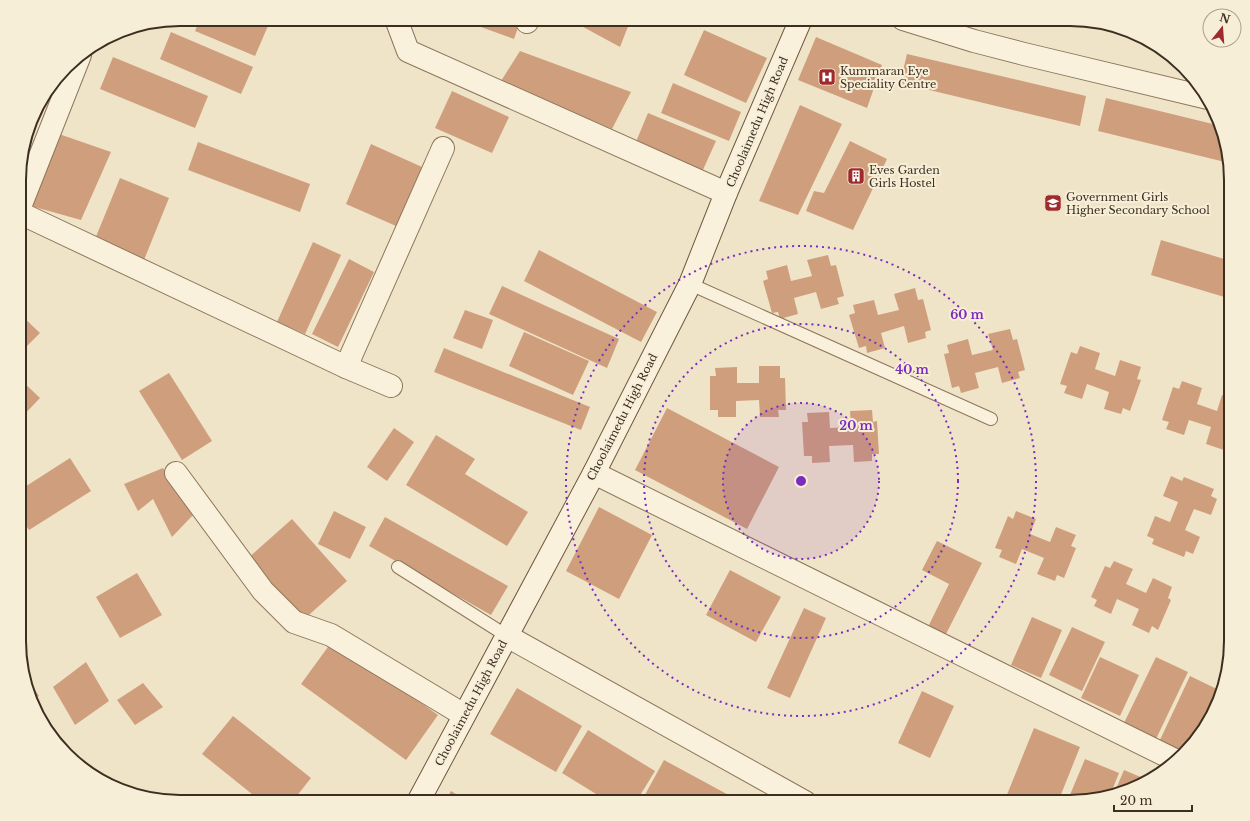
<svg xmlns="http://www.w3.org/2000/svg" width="1250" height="821" font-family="'Libre Baskerville',serif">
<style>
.building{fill:#cf9f7d}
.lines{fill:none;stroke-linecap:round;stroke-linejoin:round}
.lane-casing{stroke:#8d765c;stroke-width:14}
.street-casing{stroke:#8d765c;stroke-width:24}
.secondary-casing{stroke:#6f573f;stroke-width:24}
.lane{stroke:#faf1dc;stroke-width:12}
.street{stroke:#faf1dc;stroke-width:22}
.secondary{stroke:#faf1dc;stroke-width:22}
.ring{fill:none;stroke:#7b2cbf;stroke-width:2;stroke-dasharray:2 4}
.labels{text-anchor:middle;stroke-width:4;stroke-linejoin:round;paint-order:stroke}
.poi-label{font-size:11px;fill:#3d2e20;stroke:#f7eed8;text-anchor:start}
.street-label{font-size:11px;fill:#3d2e20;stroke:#f7eed8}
.rim{fill:none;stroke:#3d2e20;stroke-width:2}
.centre{fill:#7b2cbf;stroke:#f7eed8;stroke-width:2}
.ring-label{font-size:12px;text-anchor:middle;font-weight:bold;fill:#7b2cbf;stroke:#f7eed8;stroke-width:4;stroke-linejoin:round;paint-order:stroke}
</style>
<rect width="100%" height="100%" fill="#f0e4c8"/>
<g class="building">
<path d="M 200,19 L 271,19 L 255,56 L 195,31 Z"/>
<path d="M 480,19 L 521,19 L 514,39 L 478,26 Z"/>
<path d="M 575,19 L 631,19 L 620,47 L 574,22 Z"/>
<path d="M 704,30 L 767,58 L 746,103 L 684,75 Z"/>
<path d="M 171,32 L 253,67 L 241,94 L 160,59 Z"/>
<path d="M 816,37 L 882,65 L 867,108 L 798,80 Z"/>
<path d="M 520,51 L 631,92 L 612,129 L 501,81 Z"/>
<path d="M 907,54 L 1086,96 L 1080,126 L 900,83 Z"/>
<path d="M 113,57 L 208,96 L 195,128 L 100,89 Z"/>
<path d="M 673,83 L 741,112 L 729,141 L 661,113 Z"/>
<path d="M 452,91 L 509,117 L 492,153 L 435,128 Z"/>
<path d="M 1106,98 L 1217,125 L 1229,163 L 1098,131 Z"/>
<path d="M 800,105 L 842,124 L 798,215 L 759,201 Z"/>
<path d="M 648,113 L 716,141 L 702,172 L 635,144 Z"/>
<path d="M 59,134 L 111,152 L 81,220 L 31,206 Z"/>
<path d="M 850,141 L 887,159 L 853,230 L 806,211 L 814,191 L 824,193 Z"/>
<path d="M 198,142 L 310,184 L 300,212 L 188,170 Z"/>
<path d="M 371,144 L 422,167 L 396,226 L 346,204 Z"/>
<path d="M 120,178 L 169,198 L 144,260 L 95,239 Z"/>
<path d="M 1161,240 L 1231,261 L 1231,299 L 1151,275 Z"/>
<path d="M 313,242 L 341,255 L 305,334 L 277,322 Z"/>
<path d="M 539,250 L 657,312 L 641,342 L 524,281 Z"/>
<path d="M 828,255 L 831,266 L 836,265 L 844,296 L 837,298 L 839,304 L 821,309 L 816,292 L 794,298 L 798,314 L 780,319 L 778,312 L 772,313 L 763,281 L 768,279 L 766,271 L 787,265 L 791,281 L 812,276 L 807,260 Z"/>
<path d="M 349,259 L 374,272 L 338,347 L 312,334 Z"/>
<path d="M 502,286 L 619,339 L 607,368 L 489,314 Z"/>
<path d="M 915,288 L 918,300 L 923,299 L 931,330 L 925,332 L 926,338 L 908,343 L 904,326 L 881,333 L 885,348 L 867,353 L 866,346 L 859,348 L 849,315 L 855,313 L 853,305 L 874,300 L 878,315 L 899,310 L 894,294 Z"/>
<path d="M 465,310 L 493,320 L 482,349 L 453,338 Z"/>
<path d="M 20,314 L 40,333 L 20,353 Z"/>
<path d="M 1010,329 L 1013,340 L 1017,339 L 1025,370 L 1018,372 L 1020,378 L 1002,383 L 998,367 L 975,373 L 979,388 L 961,393 L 959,386 L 952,388 L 944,354 L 949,353 L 947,345 L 968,339 L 972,355 L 993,350 L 988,334 Z"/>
<path d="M 524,332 L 589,361 L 573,395 L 509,366 Z"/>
<path d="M 1080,346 L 1100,353 L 1095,369 L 1115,376 L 1120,360 L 1141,367 L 1137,379 L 1141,380 L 1130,411 L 1123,408 L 1121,414 L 1104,409 L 1109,392 L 1087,384 L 1082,399 L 1064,393 L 1067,386 L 1060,384 L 1071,352 L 1077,354 Z"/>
<path d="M 444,348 L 590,407 L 581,430 L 434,372 Z"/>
<path d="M 759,366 L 780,366 L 780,378 L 785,378 L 786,410 L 778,410 L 779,417 L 760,417 L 759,400 L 736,401 L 736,417 L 718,417 L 718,410 L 710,410 L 710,376 L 716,376 L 715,368 L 737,367 L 737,383 L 759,383 Z"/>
<path d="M 169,373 L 212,441 L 182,460 L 139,391 Z"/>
<path d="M 20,379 L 40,398 L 20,419 Z"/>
<path d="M 1182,381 L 1202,388 L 1197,404 L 1217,411 L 1222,395 L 1231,398 L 1231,445 L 1225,443 L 1224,450 L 1206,444 L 1211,427 L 1189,420 L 1184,435 L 1166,429 L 1169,422 L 1162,420 L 1173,387 L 1179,389 Z"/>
<path d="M 667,408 L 779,467 L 747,529 L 635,470 Z"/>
<path d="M 872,410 L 873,422 L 877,421 L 879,454 L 872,454 L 872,461 L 854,462 L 853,445 L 829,446 L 830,462 L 812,463 L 812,456 L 804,456 L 802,422 L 808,422 L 807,413 L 829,412 L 830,428 L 851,427 L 850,411 Z"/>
<path d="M 394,428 L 414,442 L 387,481 L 367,467 Z"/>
<path d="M 436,435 L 475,459 L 465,474 L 528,512 L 507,546 L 406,485 Z"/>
<path d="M 70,458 L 91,491 L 29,530 L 20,516 L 20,490 Z"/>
<path d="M 163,468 L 193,515 L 172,537 L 153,499 L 138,511 L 124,484 Z"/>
<path d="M 1171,476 L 1182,481 L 1184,477 L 1214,489 L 1211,496 L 1217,499 L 1211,515 L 1194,509 L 1185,530 L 1200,537 L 1193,554 L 1186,551 L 1184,557 L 1152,544 L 1154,539 L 1147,536 L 1155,516 L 1170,522 L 1178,502 L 1163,496 Z"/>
<path d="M 599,507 L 652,535 L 619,599 L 566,571 Z"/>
<path d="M 334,511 L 366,527 L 350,559 L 318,544 Z"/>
<path d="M 1016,511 L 1036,519 L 1030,534 L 1050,542 L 1056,527 L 1076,535 L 1071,546 L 1076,548 L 1064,578 L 1057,575 L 1055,581 L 1037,574 L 1044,558 L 1022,549 L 1016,564 L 999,557 L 1002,550 L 995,548 L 1008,516 L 1013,519 Z"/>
<path d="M 385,517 L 508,586 L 491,615 L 369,546 Z"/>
<path d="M 292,519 L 347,581 L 301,622 L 246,560 Z"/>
<path d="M 937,541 L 982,563 L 945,636 L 928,627 L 949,584 L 922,570 Z"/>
<path d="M 1114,561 L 1133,569 L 1126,584 L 1146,593 L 1153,578 L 1172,587 L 1168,598 L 1171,600 L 1158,630 L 1152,626 L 1149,633 L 1132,625 L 1139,609 L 1117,599 L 1111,614 L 1094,606 L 1097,600 L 1091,597 L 1105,566 L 1110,568 Z"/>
<path d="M 730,570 L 781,597 L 756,642 L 706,615 Z"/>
<path d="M 137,573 L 162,615 L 120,638 L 96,597 Z"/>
<path d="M 804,608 L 826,618 L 790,698 L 767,688 Z"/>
<path d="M 1032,617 L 1062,630 L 1041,678 L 1011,665 Z"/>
<path d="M 1072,627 L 1105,642 L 1082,691 L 1049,675 Z"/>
<path d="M 333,640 L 438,715 L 406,760 L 301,684 Z"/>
<path d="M 1100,657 L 1139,675 L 1120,716 L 1081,698 Z"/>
<path d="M 1156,657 L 1188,672 L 1156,739 L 1124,723 Z"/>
<path d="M 86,662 L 109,701 L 75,725 L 53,687 Z"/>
<path d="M 25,675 L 39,696 L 33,700 Z"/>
<path d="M 1190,676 L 1223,692 L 1204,731 L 1180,753 L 1159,742 Z"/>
<path d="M 143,683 L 163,707 L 135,725 L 117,700 Z"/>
<path d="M 517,688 L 582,726 L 556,772 L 490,734 Z"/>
<path d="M 922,691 L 954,706 L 930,758 L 898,743 Z"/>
<path d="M 233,716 L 311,778 L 292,802 L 262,802 L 202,754 Z"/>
<path d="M 44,719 L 58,739 L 57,739 L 41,722 Z"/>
<path d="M 1034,728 L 1080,747 L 1058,802 L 1004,802 Z"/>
<path d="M 588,730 L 655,771 L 636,802 L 609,802 L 562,773 Z"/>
<path d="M 1085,759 L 1119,773 L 1111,793 L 1080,802 L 1067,802 Z"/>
<path d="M 664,760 L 736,799 L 734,802 L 641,802 Z"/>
<path d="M 1124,770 L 1150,781 L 1115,791 Z"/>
<path d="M 451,791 L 469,802 L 445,802 Z"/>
</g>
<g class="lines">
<defs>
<g id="lane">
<path d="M 690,284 L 991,419"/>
<path d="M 398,567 L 507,636"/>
</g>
<g id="street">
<path d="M 396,19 L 408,51 L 726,193"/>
<path d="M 903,19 L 974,41 L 1024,54 L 1208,98"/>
<path d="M 527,22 L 528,19"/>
<path d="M 20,207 L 80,55"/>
<path d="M 20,213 L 346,367 L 391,386"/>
<path d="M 346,367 L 443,148"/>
<path d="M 176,473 L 263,591 L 294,622 L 331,635 L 464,715"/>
<path d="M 594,473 L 1173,759"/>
<path d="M 507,636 L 805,802"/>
</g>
<path id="secondary" d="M 418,802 L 594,473 L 690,284 L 726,193 L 801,19"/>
</defs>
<use href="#lane" class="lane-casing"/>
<use href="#street" class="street-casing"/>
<use href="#secondary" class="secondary-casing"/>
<use href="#lane" class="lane"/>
<use href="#street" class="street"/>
<use href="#secondary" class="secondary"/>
</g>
<circle cx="801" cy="481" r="78" fill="#7b2cbf" fill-opacity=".12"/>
<g class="ring">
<circle cx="801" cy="481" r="78"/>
<circle cx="801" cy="481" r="157"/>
<circle cx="801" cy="481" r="235"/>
</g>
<defs>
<symbol id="hospital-square" viewBox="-11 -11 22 22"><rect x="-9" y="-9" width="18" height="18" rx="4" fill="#9e2a2b" stroke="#f7eed8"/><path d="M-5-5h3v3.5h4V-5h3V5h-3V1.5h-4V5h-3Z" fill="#fff"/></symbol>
<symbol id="building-square" viewBox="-11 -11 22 22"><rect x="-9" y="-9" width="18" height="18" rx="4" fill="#9e2a2b" stroke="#f7eed8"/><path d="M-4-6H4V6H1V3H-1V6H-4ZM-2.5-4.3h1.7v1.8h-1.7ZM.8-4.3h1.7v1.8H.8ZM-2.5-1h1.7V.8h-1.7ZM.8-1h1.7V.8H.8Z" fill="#fff"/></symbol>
<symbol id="school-square" viewBox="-11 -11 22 22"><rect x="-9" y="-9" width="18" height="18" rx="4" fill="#9e2a2b" stroke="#f7eed8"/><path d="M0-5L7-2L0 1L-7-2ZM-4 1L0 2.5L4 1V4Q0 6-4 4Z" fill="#fff"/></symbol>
</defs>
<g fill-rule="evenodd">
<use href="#hospital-square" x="817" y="67" width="20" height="20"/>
<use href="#building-square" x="846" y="166" width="20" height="20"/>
<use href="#school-square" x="1043" y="193" width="20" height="20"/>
</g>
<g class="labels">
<g class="poi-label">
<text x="840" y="75">Kummaran Eye<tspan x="840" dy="13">Speciality Centre</tspan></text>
<text x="869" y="174">Eves Garden<tspan x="869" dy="13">Girls Hostel</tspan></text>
<text x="1066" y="201">Government Girls<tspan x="1066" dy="13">Higher Secondary School</tspan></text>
</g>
<g class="street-label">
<text transform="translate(757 122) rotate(-67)" y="4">Choolaimedu High Road</text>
<text transform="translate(622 417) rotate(-63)" y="4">Choolaimedu High Road</text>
<text transform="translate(471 703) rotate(-62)" y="4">Choolaimedu High Road</text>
</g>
</g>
<path d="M0 0H1250V821H0ZM180 26H1070A154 154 0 0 1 1224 180V641A154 154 0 0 1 1070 795H180A154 154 0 0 1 26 641V180A154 154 0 0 1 180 26Z" fill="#f7eed8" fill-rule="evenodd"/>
<path class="rim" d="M180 26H1070A154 154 0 0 1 1224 180V641A154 154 0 0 1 1070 795H180A154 154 0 0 1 26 641V180A154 154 0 0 1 180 26Z"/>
<circle cx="801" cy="481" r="6" class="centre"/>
<g class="ring-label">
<text x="967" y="319">60 m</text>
<text x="912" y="374">40 m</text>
<text x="856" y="430">20 m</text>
</g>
<g transform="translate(1222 28) rotate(17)"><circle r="19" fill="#f7eed8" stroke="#ada18e"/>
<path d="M0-3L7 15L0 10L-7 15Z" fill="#9e2a2b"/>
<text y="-6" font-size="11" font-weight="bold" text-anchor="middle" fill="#3d2e20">N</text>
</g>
<path d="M1114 805v6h78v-6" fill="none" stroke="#3d2e20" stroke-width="2"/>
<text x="1120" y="805" font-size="12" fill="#3d2e20" stroke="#f7eed8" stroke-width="3" paint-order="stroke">20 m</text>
</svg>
